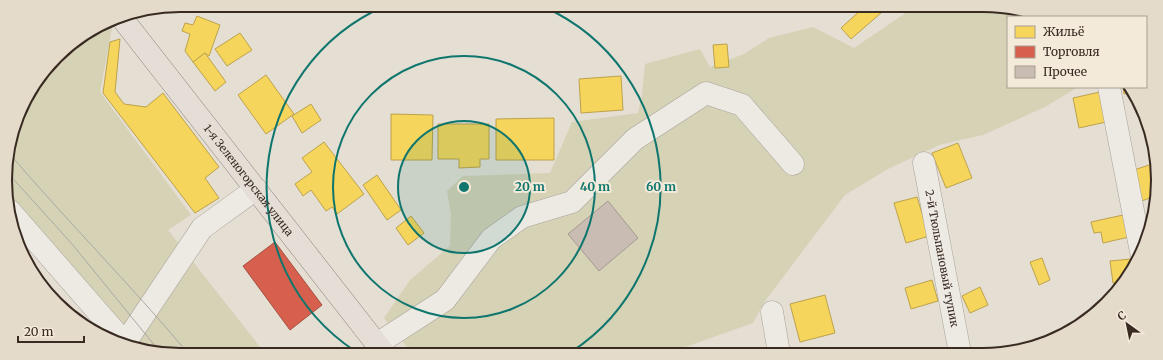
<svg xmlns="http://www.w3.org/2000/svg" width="1163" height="360" font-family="Merriweather,serif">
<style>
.green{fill:#d5d2b6}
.homes{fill:#f6d55c;stroke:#bda24b}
.shops{fill:#d6604d;stroke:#a75040}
.building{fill:#c8bcb3;stroke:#a59a92}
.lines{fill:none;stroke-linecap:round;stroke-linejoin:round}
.minor-casing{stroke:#aaa39b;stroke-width:23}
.major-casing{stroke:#908982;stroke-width:23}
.minor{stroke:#ede9e3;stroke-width:22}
.major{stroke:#e4ded6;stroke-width:22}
.tram{stroke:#ada8a3;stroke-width:1}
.ring{fill:none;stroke:#0f766e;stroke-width:2}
.labels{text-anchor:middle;stroke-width:4;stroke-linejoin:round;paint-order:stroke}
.street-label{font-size:11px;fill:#392b22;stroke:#f3eada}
.rim{fill:none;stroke:#392b22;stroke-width:2}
.centre{fill:#0f766e;stroke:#f3eada;stroke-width:2}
.ring-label{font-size:12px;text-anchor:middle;font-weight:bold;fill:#0f766e;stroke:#f3eada;stroke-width:4;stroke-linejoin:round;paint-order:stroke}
</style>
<rect width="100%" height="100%" fill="#e4ded3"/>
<g class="green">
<path d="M 913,8 L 1017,8 L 1038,17 L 1008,17 L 1008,87 L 1078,87 L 1045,107 L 983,135 L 939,145 L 888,169 L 845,195 L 765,301 L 753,323 L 668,353 L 411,352 L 384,318 L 410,280 L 450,246 L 451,214 L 447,191 L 463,176 L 550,173 L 572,122 L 638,113 L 642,95 L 645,64 L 700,49 L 710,67 L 744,54 L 769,38 L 813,27 L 854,48 Z"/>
<path d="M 111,20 L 113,22 L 100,92 L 191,215 L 168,230 L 264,352 L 146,352 L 135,347 L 9,203 L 6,157 L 23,102 L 64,49 Z"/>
</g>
<g class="homes">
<path d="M 468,6 L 509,6 L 509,8 L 468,10 Z"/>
<path d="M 863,8 L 876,8 L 881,13 L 851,39 L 841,28 Z"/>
<path d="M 197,16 L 220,25 L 209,56 L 205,53 L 193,62 L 185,51 L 190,34 L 182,31 L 185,23 L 193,25 Z"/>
<path d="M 240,33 L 252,50 L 227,66 L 215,49 Z"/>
<path d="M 120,39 L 115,92 L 124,104 L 146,107 L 163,93 L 219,167 L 205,178 L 219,198 L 195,213 L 103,93 L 110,42 Z"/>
<path d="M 727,44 L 729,67 L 715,68 L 713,45 Z"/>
<path d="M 205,53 L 226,82 L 215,91 L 193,62 Z"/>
<path d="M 266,75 L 294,114 L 266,134 L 238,95 Z"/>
<path d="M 621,76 L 623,110 L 581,113 L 579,79 Z"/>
<path d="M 1123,87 L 1130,87 L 1133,92 L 1124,94 Z"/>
<path d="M 1100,92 L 1106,122 L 1079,128 L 1073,98 Z"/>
<path d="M 311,104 L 321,120 L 302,133 L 292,116 Z"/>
<path d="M 391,114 L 433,115 L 432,160 L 391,160 Z"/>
<path d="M 554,118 L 554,160 L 496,160 L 496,119 Z"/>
<path d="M 438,124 L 489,124 L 489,159 L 480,159 L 480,167 L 459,168 L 459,159 L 438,159 Z"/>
<path d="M 324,142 L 364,194 L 337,214 L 332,207 L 326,211 L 311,190 L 303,196 L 295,184 L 312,172 L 302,158 Z"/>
<path d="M 958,143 L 972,178 L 946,188 L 932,153 Z"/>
<path d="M 1155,163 L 1155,196 L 1139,202 L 1128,172 Z"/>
<path d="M 377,175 L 401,210 L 387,220 L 363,185 Z"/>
<path d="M 917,197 L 929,236 L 906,243 L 894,203 Z"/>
<path d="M 1123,215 L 1129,237 L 1103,243 L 1101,232 L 1094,233 L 1091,222 Z"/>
<path d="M 411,216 L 424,233 L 408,245 L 396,228 Z"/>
<path d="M 1042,258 L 1050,280 L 1039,285 L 1030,262 Z"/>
<path d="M 1131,259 L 1132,270 L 1124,281 L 1113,283 L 1110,261 Z"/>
<path d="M 932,280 L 938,301 L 911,309 L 905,288 Z"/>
<path d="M 980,287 L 988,305 L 970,313 L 962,296 Z"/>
<path d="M 825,295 L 835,333 L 800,342 L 790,304 Z"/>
</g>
<path class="shops" d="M 275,242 L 322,305 L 290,330 L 243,266 Z"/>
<path class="building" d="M 608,201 L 638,238 L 599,271 L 568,234 Z"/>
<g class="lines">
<defs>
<g id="minor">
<path d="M 1109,87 L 1141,252"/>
<path id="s1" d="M 924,163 L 960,353"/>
<path d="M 10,211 L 125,343"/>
<path d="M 772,312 L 779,353"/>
<path d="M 125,343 L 202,228 L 256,189"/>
<path d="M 377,344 L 445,300 L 491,239 L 522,217 L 572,202 L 635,139 L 706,93 L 742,105 L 793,164"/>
</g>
<g id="major">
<path id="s2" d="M 121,17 L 383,352"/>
</g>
</defs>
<use href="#minor" class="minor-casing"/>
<use href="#major" class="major-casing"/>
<use href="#minor" class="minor"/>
<use href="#major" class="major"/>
<g class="tram">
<path d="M 8,152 C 66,220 129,283 187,352"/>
<path d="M 7,172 L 72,244 L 160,352"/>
</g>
</g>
<circle cx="464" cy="187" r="66" fill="#0f766e" fill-opacity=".12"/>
<g class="ring">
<circle cx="464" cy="187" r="66"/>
<circle cx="464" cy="187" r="131"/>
<path d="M355 351A197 197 0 0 1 385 6M544 7A197 197 0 0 1 571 352"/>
</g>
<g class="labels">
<g class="street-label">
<text dy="4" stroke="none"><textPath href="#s2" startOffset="207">1-я Зеленогорская улица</textPath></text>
<text dy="4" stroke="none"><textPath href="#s1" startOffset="97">2-й Тюльпановый тупик</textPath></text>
</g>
</g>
<path d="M0 0H1163V360H0ZM180 12H983A168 168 0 0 1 1151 180V180A168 168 0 0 1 983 348H180A168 168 0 0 1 12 180V180A168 168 0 0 1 180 12Z" fill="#e4dbcb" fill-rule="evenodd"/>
<path class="rim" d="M180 12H983A168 168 0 0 1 1151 180V180A168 168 0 0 1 983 348H180A168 168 0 0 1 12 180V180A168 168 0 0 1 180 12Z"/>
<circle cx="464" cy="187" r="6" class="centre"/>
<g class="ring-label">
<text x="530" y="191">20 m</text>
<text x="595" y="191">40 m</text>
<text x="661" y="191">60 m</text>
</g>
<rect x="1007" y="16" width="140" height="72" fill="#f3eada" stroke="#a99e90"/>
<rect x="1015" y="26" width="20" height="12" fill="#f6d55c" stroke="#a99e90"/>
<text x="1043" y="36" font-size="12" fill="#392b22">Жильё</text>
<rect x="1015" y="46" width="20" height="12" fill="#d6604d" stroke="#a99e90"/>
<text x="1043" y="56" font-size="12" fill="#392b22">Торговля</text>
<rect x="1015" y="66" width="20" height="12" fill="#c8bcb3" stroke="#a99e90"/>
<text x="1043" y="76" font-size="12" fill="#392b22">Прочее</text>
<g transform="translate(1127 324) rotate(327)" stroke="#f3eada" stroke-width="3" paint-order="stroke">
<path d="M0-3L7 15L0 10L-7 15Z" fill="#392b22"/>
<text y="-6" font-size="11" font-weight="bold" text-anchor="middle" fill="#392b22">С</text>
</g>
<path d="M18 336v6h66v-6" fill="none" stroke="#392b22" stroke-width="2"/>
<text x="24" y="336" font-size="12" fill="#392b22" stroke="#f3eada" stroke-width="3" paint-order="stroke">20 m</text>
</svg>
